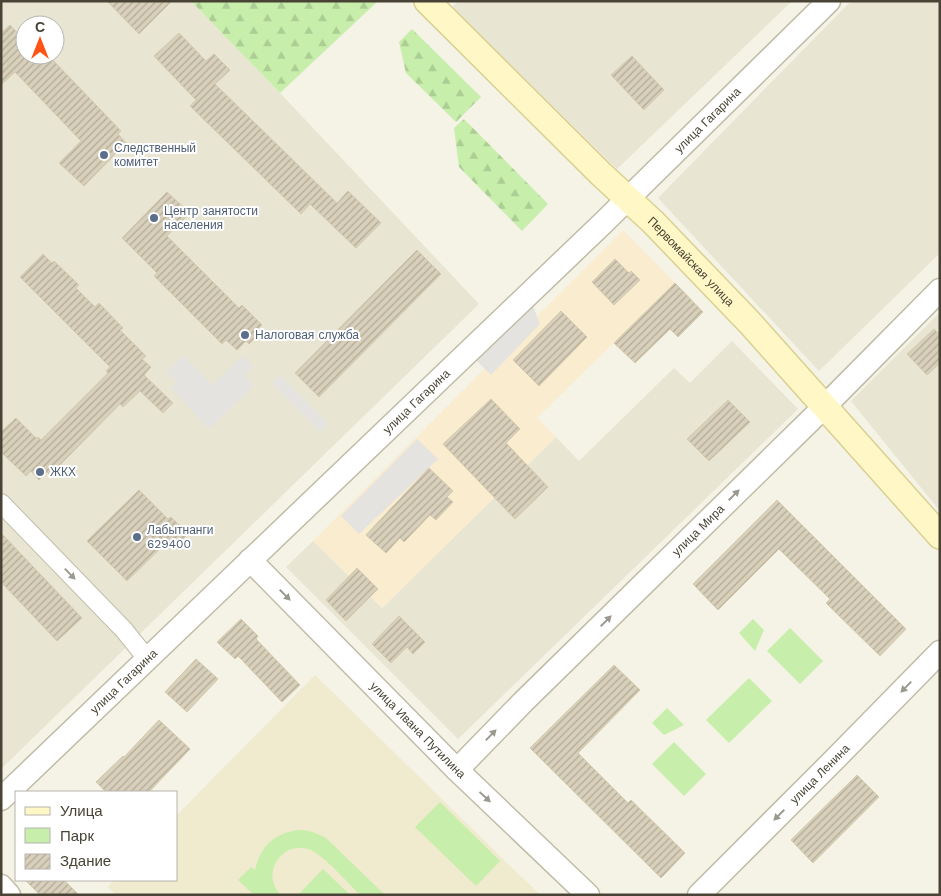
<svg xmlns="http://www.w3.org/2000/svg" width="941" height="896" font-family="'Work Sans',sans-serif">
<style>
.residential{fill:#e9e5d3;fill-rule:evenodd}
.commercial{fill:#f9eccf}
.education{fill:#f0eace}
.forest{fill:url(#forest-firs)}
.park{fill:#c7eeaa}
.parking{fill:#e5e3df}
.building{fill:url(#building-hatch);stroke:#d3c9ac}
.lines{fill:none;stroke-linecap:round;stroke-linejoin:round}
.minor-casing{stroke:#c1bca7;stroke-width:20}
.tertiary-casing{stroke:#c1bca7;stroke-width:25}
.secondary-casing{stroke:#d9d091;stroke-width:28}
.minor{stroke:#fff;stroke-width:18}
.tertiary{stroke:#fff;stroke-width:22}
.secondary{stroke:#fff8c6;stroke-width:25}
.oneway{fill:#9a988f}
.service-dot{fill:#5c6f8a;stroke:#fff;stroke-width:2}
.labels{text-anchor:middle;stroke-width:4;stroke-linejoin:round;paint-order:stroke}
.street-label{font-size:12px;fill:#484334;stroke:#fff}
.service-label{font-size:12px;fill:#4e5e75;stroke:#fff;text-anchor:start}
</style>
<defs>
<pattern id="forest-firs" width="22" height="20" patternUnits="userSpaceOnUse" patternTransform="scale(1.25)"><rect width="22" height="20" fill="#c7eeaa"/><path d="M5 1l3.5 6h-7zM16 11l3.5 6h-7z" fill="#accd93"/></pattern>
<pattern id="building-hatch" width="6" height="6" patternUnits="userSpaceOnUse" patternTransform="scale(1.25)"><rect width="6" height="6" fill="#d8d0ba"/><path d="M-1 1l2-2M0 6l6-6M5 7l2-2" fill="none" stroke="#b1aa98"/></pattern>
</defs>
<rect width="100%" height="100%" fill="#f5f2e6"/>
<g class="residential">
<path d="M 1,1 L 191,1 L 280,93 L 479,304 L 1,769 ZM 25,25 L 55,25 L 55,55 L 25,55 Z"/>
<path d="M 459,1 L 792,1 L 617,169 L 452,7 Z"/>
<path d="M 851,1 L 940,1 L 940,253 L 819,371 L 658,198 Z"/>
<path d="M 940,312 L 940,511 L 851,401 Z"/>
<path d="M 732,341 L 798,409 L 458,739 L 286,567 L 313,541 L 382,608 L 556,437 L 579,461 L 674,368 L 690,383 Z"/>
</g>
<path class="commercial" d="M 623,230 L 675,283 L 537,418 L 556,437 L 382,608 L 313,541 Z"/>
<path class="education" d="M 315,675 L 540,895 L 116,895 L 108,887 L 114,880 L 176,880 L 176,816 Z"/>
<g class="forest">
<path d="M 191,1 L 378,1 L 280,93 Z"/>
<path d="M 412,29 L 481,97 L 456,122 L 406,73 L 399,42 Z"/>
<path d="M 464,119 L 548,204 L 522,231 L 459,167 L 454,128 Z"/>
</g>
<g class="park">
<path d="M 753,619 L 764,630 L 755,651 L 739,633 Z"/>
<path d="M 790,628 L 823,661 L 800,684 L 767,651 Z"/>
<path d="M 749,678 L 772,701 L 729,743 L 706,720 Z"/>
<path d="M 667,708 L 684,725 L 664,735 L 652,723 Z"/>
<path d="M 674,742 L 706,774 L 684,796 L 652,764 Z"/>
<path d="M 440,802 L 500,861 L 476,886 L 415,827 Z"/>
<path d="M 298,830 C 309,830 317,833 326,838 L 385,895 L 360,895 C 349,884 321,852 308,849 C 281,841 260,875 281,895 L 254,895 L 238,880 L 251,867 L 255,870 C 261,846 273,834 298,830 Z"/>
<path d="M 323,869 L 350,895 L 298,895 Z"/>
</g>
<g class="parking">
<path d="M 533,306 L 540,324 L 491,375 L 476,360 Z"/>
<path d="M 183,355 L 212,385 L 244,355 L 254,366 L 245,375 L 254,386 L 209,429 L 171,388 L 177,383 L 166,372 Z"/>
<path d="M 280,375 L 329,424 L 320,432 L 272,384 Z"/>
<path d="M 417,439 L 438,459 L 359,534 L 341,516 Z"/>
</g>
<g class="building">
<path d="M 107,1 L 172,1 L 139,34 Z"/>
<path d="M 10,25 L 25,41 L 25,55 L 48,55 L 121,131 L 118,134 L 126,143 L 84,186 L 59,163 L 81,141 L 15,72 L 1,85 L 1,33 Z"/>
<path d="M 179,33 L 206,61 L 214,54 L 230,70 L 215,84 L 337,203 L 348,191 L 381,223 L 356,248 L 310,204 L 301,214 L 190,106 L 196,100 L 154,56 Z"/>
<path d="M 632,56 L 664,90 L 644,110 L 611,75 Z"/>
<path d="M 167,192 L 190,213 L 167,236 L 239,308 L 242,305 L 262,325 L 256,331 L 259,334 L 249,344 L 246,341 L 237,350 L 226,340 L 222,344 L 154,276 L 157,273 L 122,238 Z"/>
<path d="M 417,250 L 441,274 L 319,397 L 295,373 Z"/>
<path d="M 43,254 L 52,263 L 54,261 L 79,285 L 76,288 L 95,307 L 99,303 L 123,328 L 120,330 L 146,356 L 142,359 L 151,367 L 144,375 L 173,403 L 163,413 L 140,391 L 123,407 L 120,404 L 50,475 L 47,472 L 39,480 L 31,471 L 26,476 L 1,452 L 1,432 L 16,418 L 36,438 L 38,437 L 41,440 L 108,373 L 106,371 L 110,367 L 20,277 Z"/>
<path d="M 615,259 L 629,273 L 631,271 L 640,280 L 614,305 L 592,282 Z"/>
<path d="M 675,283 L 703,312 L 678,337 L 670,329 L 635,363 L 614,343 Z"/>
<path d="M 561,311 L 587,337 L 539,386 L 513,360 Z"/>
<path d="M 934,329 L 940,335 L 940,363 L 927,375 L 907,354 Z"/>
<path d="M 491,399 L 520,429 L 506,443 L 548,487 L 515,519 L 443,444 Z"/>
<path d="M 728,400 L 750,422 L 709,461 L 687,439 Z"/>
<path d="M 429,468 L 453,491 L 447,497 L 453,502 L 436,520 L 430,515 L 404,542 L 400,538 L 386,553 L 366,535 Z"/>
<path d="M 139,490 L 168,519 L 171,517 L 188,534 L 174,547 L 168,541 L 127,581 L 87,541 Z"/>
<path d="M 777,500 L 906,629 L 880,656 L 826,603 L 830,599 L 779,549 L 718,610 L 693,584 Z"/>
<path d="M 1,533 L 82,618 L 57,641 L 1,582 Z"/>
<path d="M 357,568 L 378,589 L 346,621 L 326,600 Z"/>
<path d="M 399,616 L 425,642 L 413,654 L 407,647 L 391,663 L 372,644 Z"/>
<path d="M 241,619 L 258,636 L 256,639 L 300,685 L 282,702 L 238,656 L 235,659 L 217,642 Z"/>
<path d="M 196,659 L 218,679 L 187,712 L 165,692 Z"/>
<path d="M 614,665 L 640,690 L 578,753 L 628,803 L 631,800 L 685,853 L 661,878 L 530,748 Z"/>
<path d="M 159,720 L 190,749 L 149,792 L 106,792 L 96,782 L 123,756 L 124,757 Z"/>
<path d="M 857,775 L 879,797 L 813,863 L 791,840 Z"/>
<path d="M 25,880 L 64,880 L 79,895 L 40,895 Z"/>
</g>
<g class="lines">
<defs>
<path id="minor" d="M 1,503 L 124,630 L 148,660"/>
<g id="tertiary">
<path id="s1" d="M 250,560 L 457,770 L 588,895"/>
<path id="s2" d="M 457,770 L 523,702 L 824,407 L 940,290"/>
<path id="s3" d="M 1,799 L 602,224 L 829,1"/>
<path d="M 1,886 L 9,895"/>
<path id="s4" d="M 699,895 L 832,762 L 940,652"/>
</g>
<g id="secondary">
<path id="s5" d="M 427,1 L 601,174 L 653,222 L 701,272 L 750,323 L 940,536"/>
</g>
</defs>
<use href="#minor" class="minor-casing"/>
<use href="#tertiary" class="tertiary-casing"/>
<use href="#secondary" class="secondary-casing"/>
<use href="#minor" class="minor"/>
<use href="#tertiary" class="tertiary"/>
<use href="#secondary" class="secondary"/>
</g>
<defs><path id="oneway-solid" d="M-6-.8H1V-3.2L6.5 0L1 3.2V.8H-6Z" transform="scale(1.25)"/></defs>
<g class="oneway">
<use href="#oneway-solid" transform="translate(734 495) rotate(-45)"/>
<use href="#oneway-solid" transform="translate(70 574) rotate(46)"/>
<use href="#oneway-solid" transform="translate(285 595) rotate(45)"/>
<use href="#oneway-solid" transform="translate(606 621) rotate(-45)"/>
<use href="#oneway-solid" transform="translate(906 687) rotate(134)"/>
<use href="#oneway-solid" transform="translate(491 735) rotate(-46)"/>
<use href="#oneway-solid" transform="translate(485 797) rotate(43)"/>
<use href="#oneway-solid" transform="translate(779 815) rotate(135)"/>
</g>
<g class="service-dot">
<circle cx="104" cy="155" r="5"/>
<circle cx="154" cy="218" r="5"/>
<circle cx="245" cy="335" r="5"/>
<circle cx="40" cy="472" r="5"/>
<circle cx="137" cy="537" r="5"/>
</g>
<g class="labels">
<g class="street-label">
<text dy="4" stroke="none"><textPath href="#s3" startOffset="980">улица Гагарина</textPath></text>
<text dy="4" stroke="none"><textPath href="#s5" startOffset="371">Первомайская улица</textPath></text>
<text dy="4" stroke="none"><textPath href="#s3" startOffset="575">улица Гагарина</textPath></text>
<text dy="4" stroke="none"><textPath href="#s2" startOffset="340">улица Мира</textPath></text>
<text dy="4" stroke="none"><textPath href="#s3" startOffset="170">улица Гагарина</textPath></text>
<text dy="4" stroke="none"><textPath href="#s1" startOffset="239">улица Ивана Путилина</textPath></text>
<text dy="4" stroke="none"><textPath href="#s4" startOffset="171">улица Ленина</textPath></text>
</g>
<g class="service-label">
<text x="114" y="152">Следственный<tspan x="114" dy="14">комитет</tspan></text>
<text x="164" y="215">Центр занятости<tspan x="164" dy="14">населения</tspan></text>
<text x="255" y="339">Налоговая служба</text>
<text x="50" y="476">ЖКХ</text>
<text x="147" y="534">Лабытнанги<tspan x="147" dy="14">629400</tspan></text>
</g>
</g>
<rect width="941" height="896" fill="none" stroke="#484334" stroke-width="5"/>
<rect x="15" y="791" width="162" height="90" fill="#ffffff" stroke="#b6b4ae"/>
<rect x="25" y="807" width="25" height="8" fill="#fff8c6" stroke="#b6b4ae"/>
<text x="60" y="816" font-size="15" fill="#484334">Улица</text>
<rect x="25" y="828" width="25" height="15" fill="#c7eeaa" stroke="#b6b4ae"/>
<text x="60" y="841" font-size="15" fill="#484334">Парк</text>
<rect x="25" y="854" width="25" height="15" fill="url(#building-hatch)" stroke="#b6b4ae"/>
<text x="60" y="866" font-size="15" fill="#484334">Здание</text>
<g transform="translate(40 40)"><circle r="24" fill="#ffffff" stroke="#b6b4ae"/>
<path d="M0-4L9 19L0 12L-9 19Z" fill="#ff5313"/>
<text y="-8" font-size="14" font-weight="bold" text-anchor="middle" fill="#484334">С</text>
</g>
</svg>
